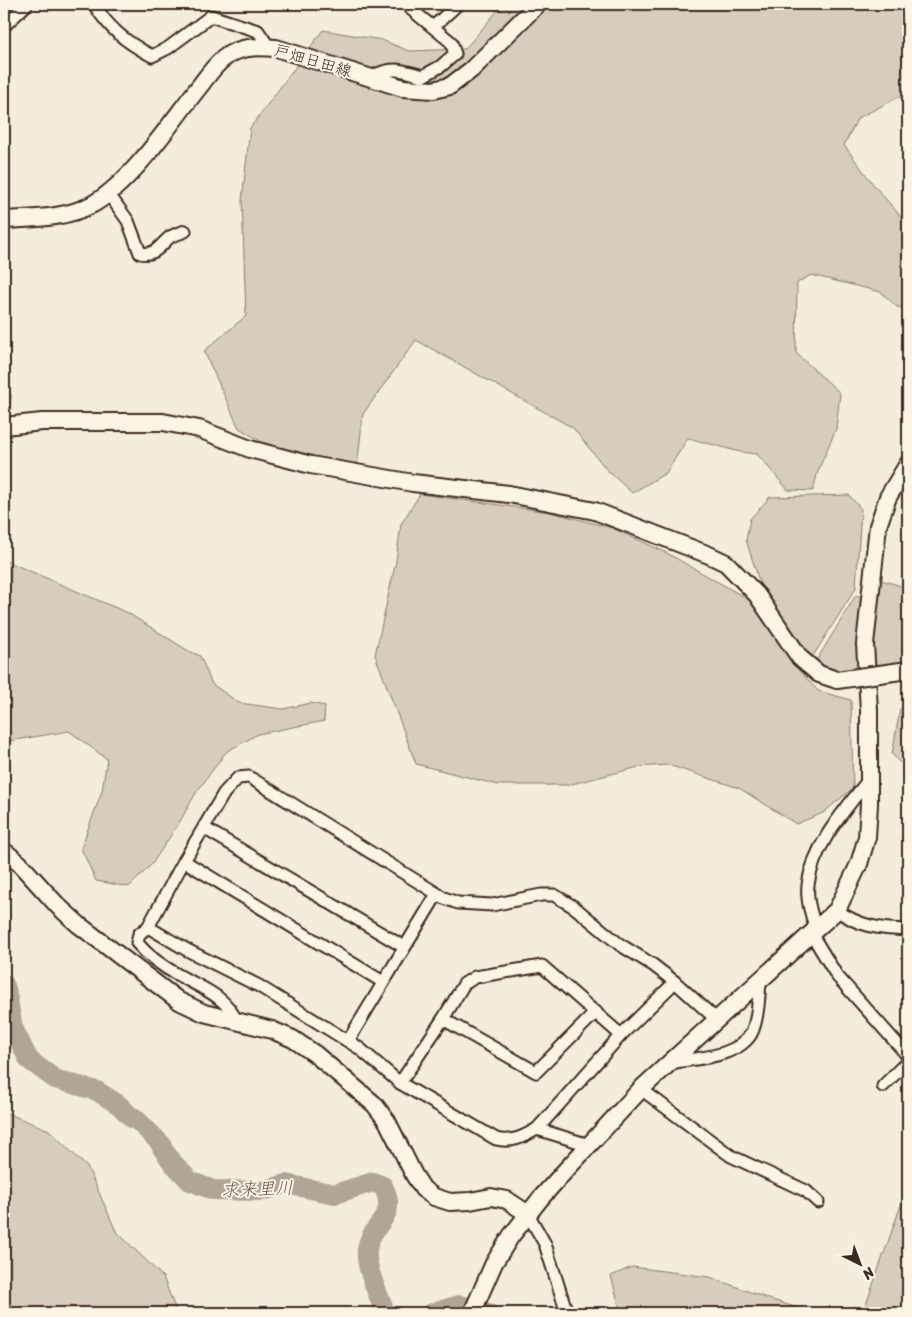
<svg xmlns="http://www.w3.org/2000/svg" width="912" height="1317" font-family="Sriracha,'Klee One',sans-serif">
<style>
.green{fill:#d6cdbd;stroke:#887c6e}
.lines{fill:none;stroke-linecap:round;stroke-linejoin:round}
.river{stroke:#b0a596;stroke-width:20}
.street-casing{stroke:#3b2a1e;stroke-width:15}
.secondary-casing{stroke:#3b2a1e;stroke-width:20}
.street{stroke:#fcf5e5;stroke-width:11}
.secondary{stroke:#fcf5e5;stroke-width:16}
.secondary-bridge-casing{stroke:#3b2a1e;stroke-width:20;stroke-linecap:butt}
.secondary-bridge{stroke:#fcf5e5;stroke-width:16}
.labels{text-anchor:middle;stroke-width:4;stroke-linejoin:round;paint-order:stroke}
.street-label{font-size:16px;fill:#3b2a1e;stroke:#fcf5e5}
.water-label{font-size:18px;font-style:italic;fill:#645548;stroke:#fcf5e5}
</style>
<rect width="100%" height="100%" fill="#f4eddd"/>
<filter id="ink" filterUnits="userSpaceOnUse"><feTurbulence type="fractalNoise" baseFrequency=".02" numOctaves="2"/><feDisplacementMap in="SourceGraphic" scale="10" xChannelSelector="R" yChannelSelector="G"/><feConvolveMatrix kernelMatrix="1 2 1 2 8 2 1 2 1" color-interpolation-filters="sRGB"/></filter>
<g filter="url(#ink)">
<g class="green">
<path d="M 493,4 L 541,4 L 499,48 L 506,48 L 548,4 L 600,4 L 604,10 L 612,4 L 908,4 L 908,100 L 899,97 L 858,118 L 844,145 L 873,184 L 908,225 L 908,309 L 897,307 L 881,292 L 811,275 L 797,283 L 796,353 L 840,393 L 836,429 L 818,471 L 813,491 L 788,490 L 757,454 L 740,452 L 688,438 L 666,473 L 632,493 L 607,470 L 573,428 L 416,340 L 363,414 L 357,468 L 275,450 L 239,428 L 204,351 L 246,316 L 242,200 L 250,128 L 323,30 L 382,40 L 409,51 L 465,49 L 498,10 Z"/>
<path d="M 4,380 L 11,395 L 10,408 L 4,408 Z"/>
<path d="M 420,494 L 550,512 L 612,528 L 665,552 L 753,602 L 797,668 L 818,691 L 851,700 L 853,788 L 823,813 L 796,824 L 739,788 L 668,765 L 639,767 L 568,785 L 498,785 L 416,764 L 375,655 L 396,561 L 401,524 Z"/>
<path d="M 849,495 L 861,509 L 856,588 L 811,659 L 763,593 L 746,540 L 750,519 L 770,497 Z"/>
<path d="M 4,560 L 128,613 L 187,650 L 200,656 L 212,684 L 239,703 L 283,709 L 311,703 L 325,706 L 324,721 L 258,734 L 226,752 L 196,793 L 179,823 L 152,864 L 129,887 L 96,881 L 81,848 L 102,791 L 107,759 L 69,731 L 4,742 Z"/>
<path d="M 881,580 L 908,588 L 908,667 L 872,671 L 870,640 Z"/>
<path d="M 856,595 L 864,599 L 859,671 L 836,674 L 815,663 Z"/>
<path d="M 908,702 L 908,772 L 892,754 L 900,709 Z"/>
<path d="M 4,1112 L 49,1130 L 88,1168 L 116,1231 L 163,1277 L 177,1313 L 4,1313 Z"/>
<path d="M 908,1185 L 908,1313 L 863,1313 Z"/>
<path d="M 632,1267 L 710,1277 L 769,1299 L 814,1313 L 621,1313 L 611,1276 Z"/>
</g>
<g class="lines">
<g class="river">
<path d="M 4,984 L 6,989 L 13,1028 L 29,1060 L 55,1079 L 97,1091 L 119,1105 L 133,1119 L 135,1118 L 162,1145 L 162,1148 L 172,1162 L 190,1181 L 213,1190 L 262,1191 L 286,1184 L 335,1194 L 373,1182 L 383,1186 C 400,1219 370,1222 367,1250 C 365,1268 379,1295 385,1313"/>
<path d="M 432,1313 L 459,1305 L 488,1313"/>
</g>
<defs>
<g id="street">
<path d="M 94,4 C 109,29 126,42 152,56 L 168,48 L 211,16 L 258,31 L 269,47"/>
<path d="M 4,26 L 27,4"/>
<path d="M 433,27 L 458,4"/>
<path d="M 371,77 C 392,66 401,70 423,76 L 441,66 L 455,54 L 451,42 L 412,10 L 408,4"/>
<path d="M 108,193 L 128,221 L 140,253 C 156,256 159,246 170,237 C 175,234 181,233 185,231"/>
<path d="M 204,828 L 404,947"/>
<path d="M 184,861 L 383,982"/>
<path d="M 837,910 C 859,927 881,929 908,930"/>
<path d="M 148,927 L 187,950 L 259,986 L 359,1048 L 400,1083 L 496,1139 C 512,1143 523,1137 537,1129 L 621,1035 L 675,982"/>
<path d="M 816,930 C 812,916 806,900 808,885 C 813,845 845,810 869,779"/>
<path d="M 812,935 L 837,976 L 908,1056"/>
<path d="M 443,1019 L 536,1072 L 596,1012"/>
<path d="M 236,1021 C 227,997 202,988 180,976 C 165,968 149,957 137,943 L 139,934 L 148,927 L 184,861 L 224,793 L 238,778 L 249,777 L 444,898 L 458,903 L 492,905 L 541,895 L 554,895 L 574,907 L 619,944 L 653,965 L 675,982 L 717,1020"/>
<path d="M 348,1041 L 437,894"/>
<path d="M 670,1063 C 695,1058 736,1058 751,1034 C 758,1021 759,996 760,981"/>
<path d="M 400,1083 L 443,1019 L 464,984 L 475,977 L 542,966 L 621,1035"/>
<path d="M 883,1086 L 908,1061"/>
<path d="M 641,1089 L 731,1156 L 806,1191 L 818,1202"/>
<path d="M 537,1129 L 589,1145"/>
<path d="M 528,1214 L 545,1244 L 567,1313"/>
</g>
<g id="secondary">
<path d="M 4,220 C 34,218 65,219 93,204 C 131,182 168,127 195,92 C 206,79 216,61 232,53 C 246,46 261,47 276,48 L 403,88 L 433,90 L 450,86 L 471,70 L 538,4"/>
<path d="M 4,426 L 42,422 L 163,422 L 199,429 L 250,449 L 311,465 L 413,483 L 509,494 L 595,511 L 709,555 L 726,563 L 757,595 L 800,658 L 819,674 L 837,680"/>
<path d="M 4,851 L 19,863 L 58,906 L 79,925 L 179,1001 L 204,1013 L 272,1030 L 293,1039 L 315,1054 L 374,1104 L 387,1121 L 414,1175 L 423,1189 L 434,1197 L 450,1202 L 470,1201 L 491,1197 L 507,1200 L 528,1214"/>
<path d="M 472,1313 L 494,1263 L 511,1236 L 540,1199 L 565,1171 L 641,1089 L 837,910 L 859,864 L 867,837 L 869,804 L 869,710 L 865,644 L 878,526 L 888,497 L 908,464"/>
</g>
</defs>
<use href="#street" class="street-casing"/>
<use href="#secondary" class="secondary-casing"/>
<use href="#street" class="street"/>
<use href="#secondary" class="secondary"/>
<defs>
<path id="secondary-bridge" d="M 837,680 L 908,670"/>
</defs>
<use href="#secondary-bridge" class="secondary-bridge-casing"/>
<use href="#secondary-bridge" class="secondary-bridge"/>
</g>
</g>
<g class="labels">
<g class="street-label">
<text transform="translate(313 60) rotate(16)" y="6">戸畑日田線</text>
</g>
<g class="water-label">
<text transform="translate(257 1189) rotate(-2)" y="6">求来里川</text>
</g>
</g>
<rect width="912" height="1317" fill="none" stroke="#fcf5e5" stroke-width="20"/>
<rect x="10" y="10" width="892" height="1297" fill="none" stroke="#3b2a1e" stroke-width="2" filter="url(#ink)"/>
<g transform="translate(860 1264) rotate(138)" stroke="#fcf5e5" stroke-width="4" paint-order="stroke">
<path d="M0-4L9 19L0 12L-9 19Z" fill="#3b2a1e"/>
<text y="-8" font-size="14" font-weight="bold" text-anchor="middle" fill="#3b2a1e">N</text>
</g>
</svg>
